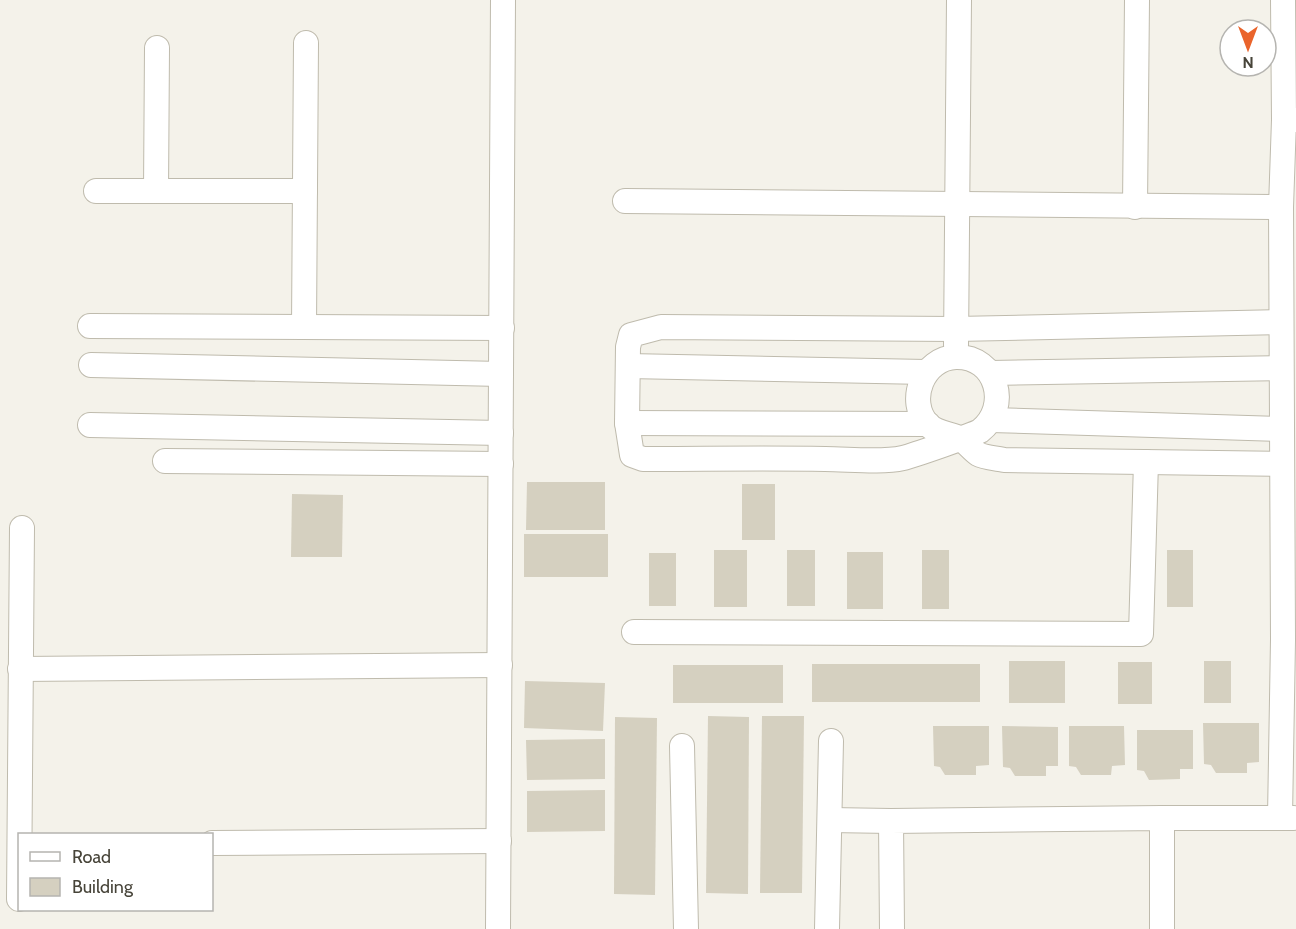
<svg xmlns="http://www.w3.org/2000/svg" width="1296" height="929" font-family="Cabin,sans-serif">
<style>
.building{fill:#d5d0c0}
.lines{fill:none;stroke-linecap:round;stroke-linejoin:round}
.minor-casing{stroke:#bfbbad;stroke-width:26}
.minor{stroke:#fff;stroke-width:24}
</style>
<rect width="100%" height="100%" fill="#f4f2ea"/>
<g class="building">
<path d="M 527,482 L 605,482 L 605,530 L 526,530 Z"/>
<rect x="742" y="484" width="33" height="56"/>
<path d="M 292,494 L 343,495 L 342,557 L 291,557 Z"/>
<rect x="524" y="534" width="84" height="43"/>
<rect x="714" y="550" width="33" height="57"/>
<rect x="787" y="550" width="28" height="56"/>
<rect x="922" y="550" width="27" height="59"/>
<rect x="1167" y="550" width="26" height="57"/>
<rect x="847" y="552" width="36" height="57"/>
<rect x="649" y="553" width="27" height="53"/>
<rect x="1009" y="661" width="56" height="42"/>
<rect x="1204" y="661" width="27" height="42"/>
<rect x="1118" y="662" width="34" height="42"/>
<rect x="812" y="664" width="168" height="38"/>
<rect x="673" y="665" width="110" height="38"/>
<path d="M 525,681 L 605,683 L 603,731 L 524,728 Z"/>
<path d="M 708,716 L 749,717 L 748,894 L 706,893 Z"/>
<path d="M 762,716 L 804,716 L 802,893 L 760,893 Z"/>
<path d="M 615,717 L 657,718 L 655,895 L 614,894 Z"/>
<path d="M 1203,723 L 1259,723 L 1259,762 L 1247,763 L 1247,773 L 1216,773 L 1211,765 L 1204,764 Z"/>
<path d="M 933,726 L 989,726 L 989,765 L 976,766 L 976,775 L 945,775 L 940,767 L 934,766 Z"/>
<path d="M 1002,726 L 1058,727 L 1058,766 L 1046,766 L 1046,776 L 1015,776 L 1010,768 L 1003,767 Z"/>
<path d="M 1069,726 L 1124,726 L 1125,765 L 1112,766 L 1111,775 L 1081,775 L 1076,767 L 1069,766 Z"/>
<path d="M 1137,730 L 1193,730 L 1193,769 L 1180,769 L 1180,779 L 1149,780 L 1144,771 L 1137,770 Z"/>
<path d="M 605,739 L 605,779 L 527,780 L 526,740 Z"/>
<path d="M 605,790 L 605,831 L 527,832 L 527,791 Z"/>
</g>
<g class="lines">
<defs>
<g id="minor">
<path d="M 1283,0 L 1284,120 L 1296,120"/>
<path d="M 96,191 L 305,191"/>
<path d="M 156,191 L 157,48"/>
<path d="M 625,201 L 1281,207"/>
<path d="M 1135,207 L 1137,0"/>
<path d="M 1281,322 L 956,329 L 661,327 L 631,335 L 628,347 L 627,423 L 632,455 L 643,459 C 704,459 765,458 825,459 C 848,459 881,463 903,458 C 912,456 975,434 980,431 C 1011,407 997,356 956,357 C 923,358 906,401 928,425 C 937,433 946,433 957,437 C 965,440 971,449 978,454 C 985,458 997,458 1004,460 L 1282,464"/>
<path d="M 90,326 L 502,328"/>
<path d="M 304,327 L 306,43"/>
<path d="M 956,345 L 959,0"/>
<path d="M 91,365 L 501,374"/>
<path d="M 628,366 L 926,372"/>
<path d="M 991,373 L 1281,368"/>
<path d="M 991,420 L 1282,429"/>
<path d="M 627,423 L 928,424"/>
<path d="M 90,425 L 501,433"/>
<path d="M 165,461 L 501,464"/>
<path d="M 634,632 L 1141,634 L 1146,462"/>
<path d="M 20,669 L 500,665"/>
<path d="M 682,746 L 686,929"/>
<path d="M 1280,817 L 1283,640 L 1281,207 L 1284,120"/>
<path d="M 1162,818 L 1294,818"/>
<path d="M 830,820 L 891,821"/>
<path d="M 212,843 L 499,841"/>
<path d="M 19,899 L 22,528"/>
<path d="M 498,929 L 503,0"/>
<path d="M 827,929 L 831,741"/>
<path d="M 892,929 L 891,821 L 1162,818 L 1162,929"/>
</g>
</defs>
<use href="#minor" class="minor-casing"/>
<use href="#minor" class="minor"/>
</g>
<rect x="18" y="833" width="195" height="78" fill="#ffffff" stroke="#b5b4b0" stroke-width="1.5"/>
<rect x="30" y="852" width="30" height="9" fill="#ffffff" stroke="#b5b4b0" stroke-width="1.5"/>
<text x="72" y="863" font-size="18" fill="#474439">Road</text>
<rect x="30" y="878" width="30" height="18" fill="#d5d0c0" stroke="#b5b4b0" stroke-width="1.5"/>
<text x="72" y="893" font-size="18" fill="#474439">Building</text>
<g transform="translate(1248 48) rotate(180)"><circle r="28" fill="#ffffff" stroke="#b5b4b0" stroke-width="1.5"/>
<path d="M0-4.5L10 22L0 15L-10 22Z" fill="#ea642b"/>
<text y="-9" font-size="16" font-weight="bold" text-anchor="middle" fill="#474439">N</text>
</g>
</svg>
